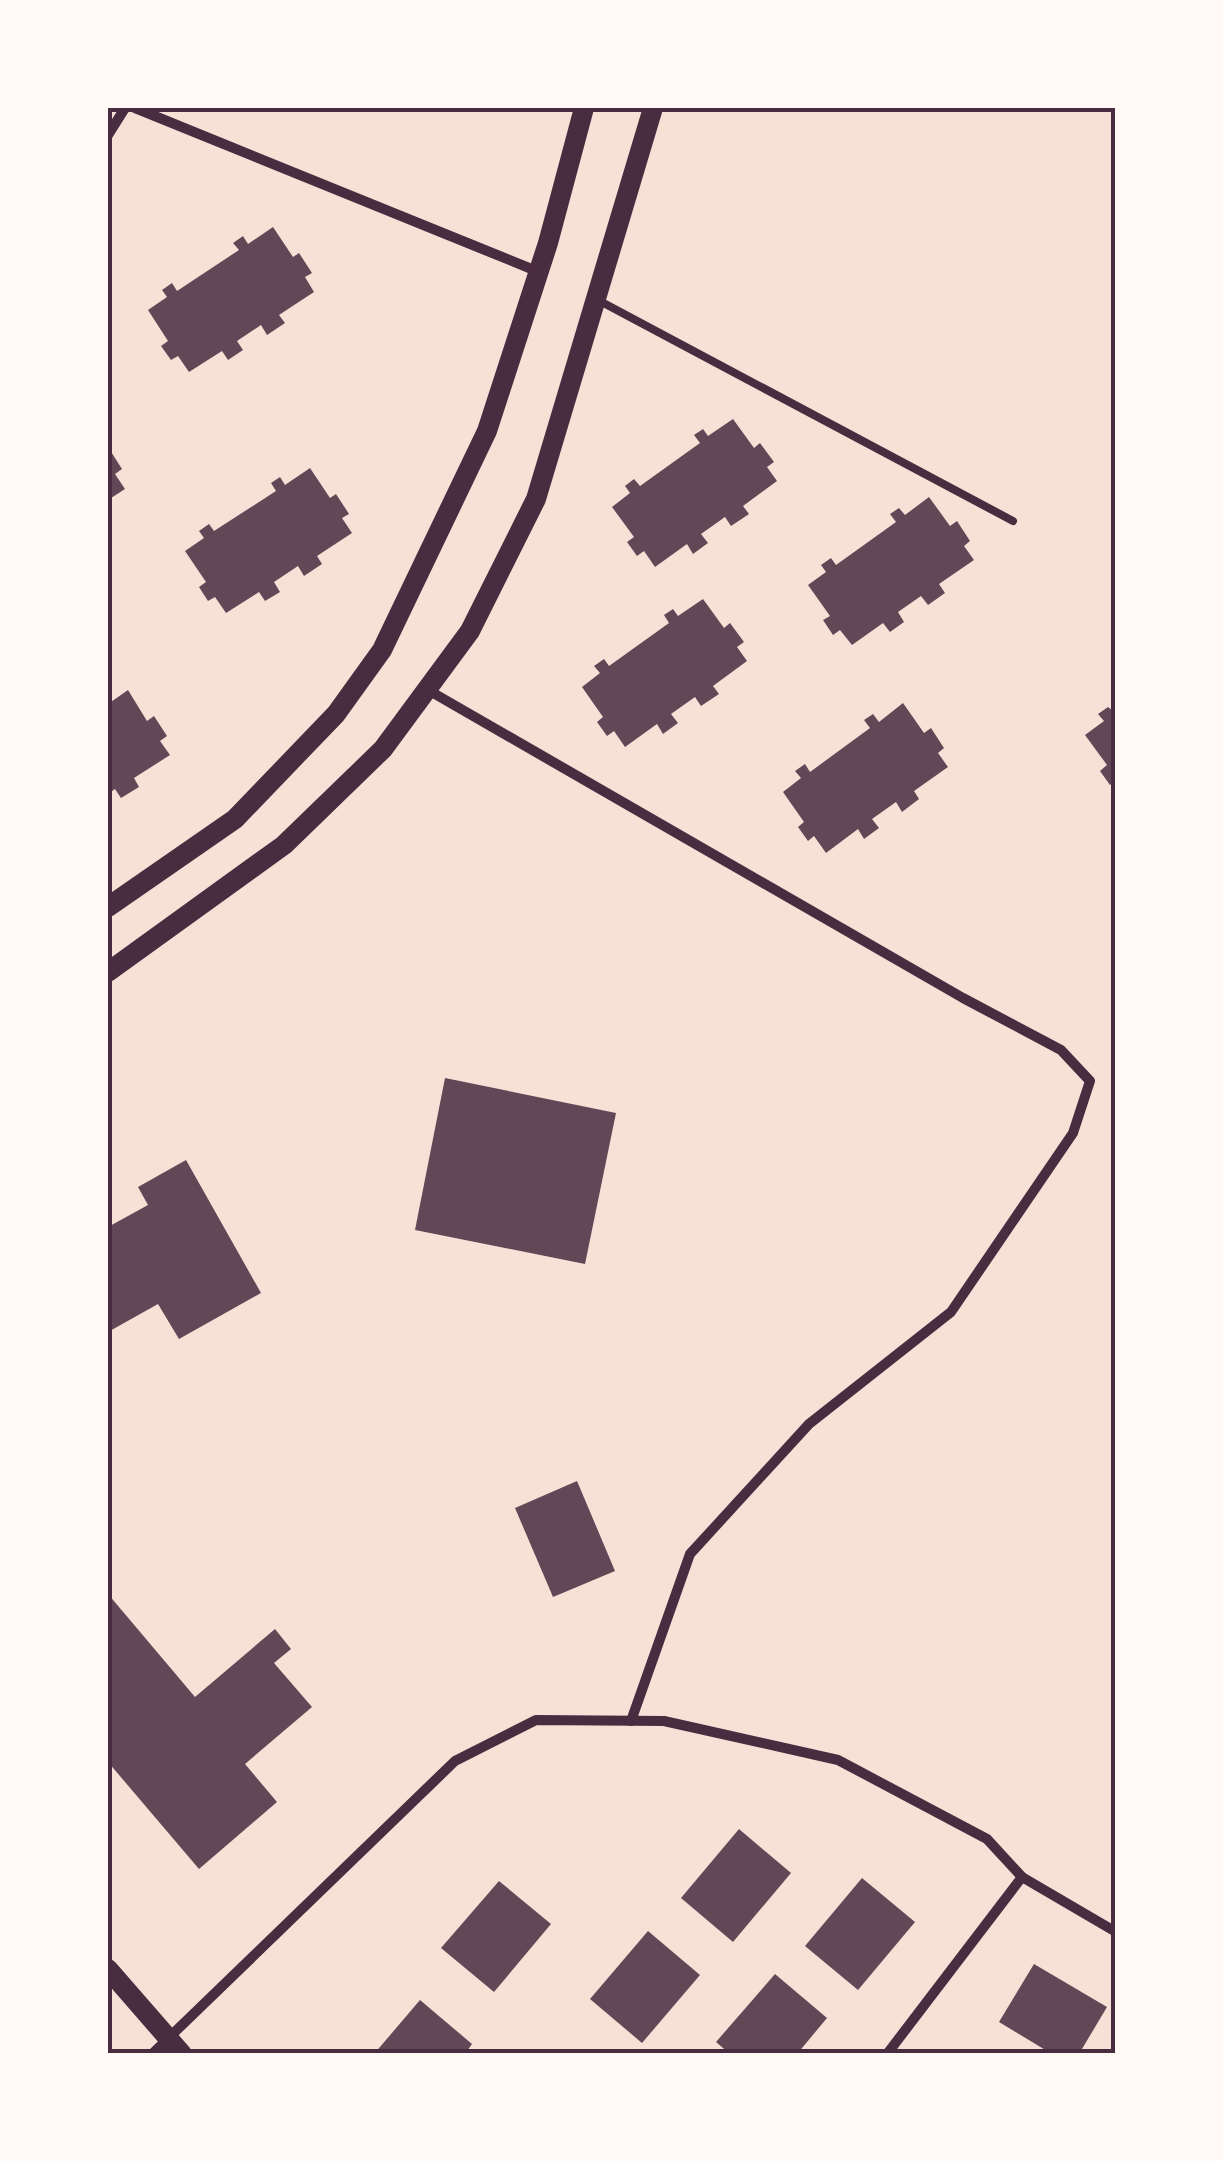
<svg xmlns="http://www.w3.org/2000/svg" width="1223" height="2161" font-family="Quicksand,sans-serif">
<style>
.building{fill:#644757}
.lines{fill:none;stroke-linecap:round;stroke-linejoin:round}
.service{stroke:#4a2c40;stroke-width:8}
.minor{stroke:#4a2c40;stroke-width:10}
.secondary{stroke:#4a2c40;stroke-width:20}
.neatline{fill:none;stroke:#4a2c40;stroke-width:4}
</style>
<rect width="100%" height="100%" fill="#f7e1d7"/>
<g class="building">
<path d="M 273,227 L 293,257 L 299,253 L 312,273 L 305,277 L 314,292 L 279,315 L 285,323 L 267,335 L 261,325 L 237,341 L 243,350 L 228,360 L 222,351 L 189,372 L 178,356 L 171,360 L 161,346 L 168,341 L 148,310 L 167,297 L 162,290 L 172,283 L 177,291 L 239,250 L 233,243 L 243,236 L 248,244 Z"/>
<path d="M 733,419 L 754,448 L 760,443 L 774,462 L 767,467 L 777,481 L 743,506 L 749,514 L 731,526 L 725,517 L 701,534 L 708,543 L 693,554 L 687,544 L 655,567 L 644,551 L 637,556 L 627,542 L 634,537 L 612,507 L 630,493 L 625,486 L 634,479 L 640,486 L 700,443 L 694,435 L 703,429 L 708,436 Z"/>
<path d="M 108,447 L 122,469 L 115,474 L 125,489 L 108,500 Z"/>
<path d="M 310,468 L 330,498 L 336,494 L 349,514 L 342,518 L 352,533 L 317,556 L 322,564 L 304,576 L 298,566 L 274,582 L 280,592 L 265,601 L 259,592 L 226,613 L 215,597 L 208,601 L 199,587 L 206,582 L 185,551 L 204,538 L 199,531 L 209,524 L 214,531 L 276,491 L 271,483 L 280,477 L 285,485 Z"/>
<path d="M 929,497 L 950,526 L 957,521 L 970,541 L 964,546 L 974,560 L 939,584 L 945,593 L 928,605 L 921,596 L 898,612 L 904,622 L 890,632 L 883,623 L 852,645 L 840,630 L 833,635 L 823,620 L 830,616 L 808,585 L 826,572 L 821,565 L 831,558 L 836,565 L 896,522 L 890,514 L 899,508 L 905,515 Z"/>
<path d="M 703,599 L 724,628 L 730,623 L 744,642 L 737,647 L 747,661 L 713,686 L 719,694 L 701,706 L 695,697 L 671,714 L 678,723 L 663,734 L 657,724 L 625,747 L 614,731 L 607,736 L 597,722 L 603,717 L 582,687 L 600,673 L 594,666 L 604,659 L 609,666 L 669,623 L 664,615 L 673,609 L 678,616 Z"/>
<path d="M 128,690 L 147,721 L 154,716 L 167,736 L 160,741 L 170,755 L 134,778 L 139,787 L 121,798 L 115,789 L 108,794 L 108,704 Z"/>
<path d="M 903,703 L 924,733 L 931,728 L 944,748 L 938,753 L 948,767 L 914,791 L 919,799 L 902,812 L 896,802 L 872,819 L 879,828 L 864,839 L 858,829 L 826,853 L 814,836 L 808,841 L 798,827 L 804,822 L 783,792 L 801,778 L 795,771 L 805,764 L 810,772 L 870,728 L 864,720 L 873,714 L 879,722 Z"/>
<path d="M 1108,707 L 1116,713 L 1116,781 L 1110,785 L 1100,771 L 1107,765 L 1085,735 L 1104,721 L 1098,714 Z"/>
<path d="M 445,1078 L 616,1113 L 585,1264 L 415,1230 Z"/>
<path d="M 186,1160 L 261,1293 L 179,1339 L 158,1304 L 108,1332 L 108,1227 L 148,1205 L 138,1187 Z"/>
<path d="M 577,1481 L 615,1571 L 553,1597 L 515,1508 Z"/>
<path d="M 108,1594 L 195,1697 L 275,1629 L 291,1649 L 274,1663 L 312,1707 L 245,1764 L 277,1802 L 199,1869 L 108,1762 Z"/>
<path d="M 739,1829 L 791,1873 L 733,1942 L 681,1898 Z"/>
<path d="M 862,1878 L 915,1922 L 858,1990 L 805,1946 Z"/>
<path d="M 499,1881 L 551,1924 L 494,1992 L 441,1948 Z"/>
<path d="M 648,1931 L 700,1975 L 642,2043 L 590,1999 Z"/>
<path d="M 1034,1964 L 1107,2007 L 1079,2054 L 1052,2054 L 999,2022 Z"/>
<path d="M 775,1974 L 827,2018 L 797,2054 L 730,2054 L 716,2042 Z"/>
<path d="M 420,2000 L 472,2044 L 465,2054 L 374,2054 Z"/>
</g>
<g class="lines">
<path class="service" d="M 596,299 L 1013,521"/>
<g class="minor">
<path d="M 135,108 L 539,272"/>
<path d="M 108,135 L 125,108"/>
<path d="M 428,690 L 963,998 L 1061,1050 L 1090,1081 L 1073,1133 L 951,1312 L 809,1424 L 690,1554 L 631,1721"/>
<path d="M 152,2054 L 455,1761 L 536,1720 L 664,1721 L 838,1760 L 987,1839 L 1022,1877 L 1116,1932"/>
<path d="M 887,2054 L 1022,1877"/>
</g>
<g class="secondary">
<path d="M 108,907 L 235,819 L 336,714 L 382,650 L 487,431 L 548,243 L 584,108"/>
<path d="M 108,972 L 284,845 L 383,749 L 470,631 L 536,499 L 653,108"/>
<path d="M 108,1969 L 182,2054"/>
</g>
</g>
<rect width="1223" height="2161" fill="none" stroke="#fffaf5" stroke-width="220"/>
<rect x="110" y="110" width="1003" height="1941" class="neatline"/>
</svg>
